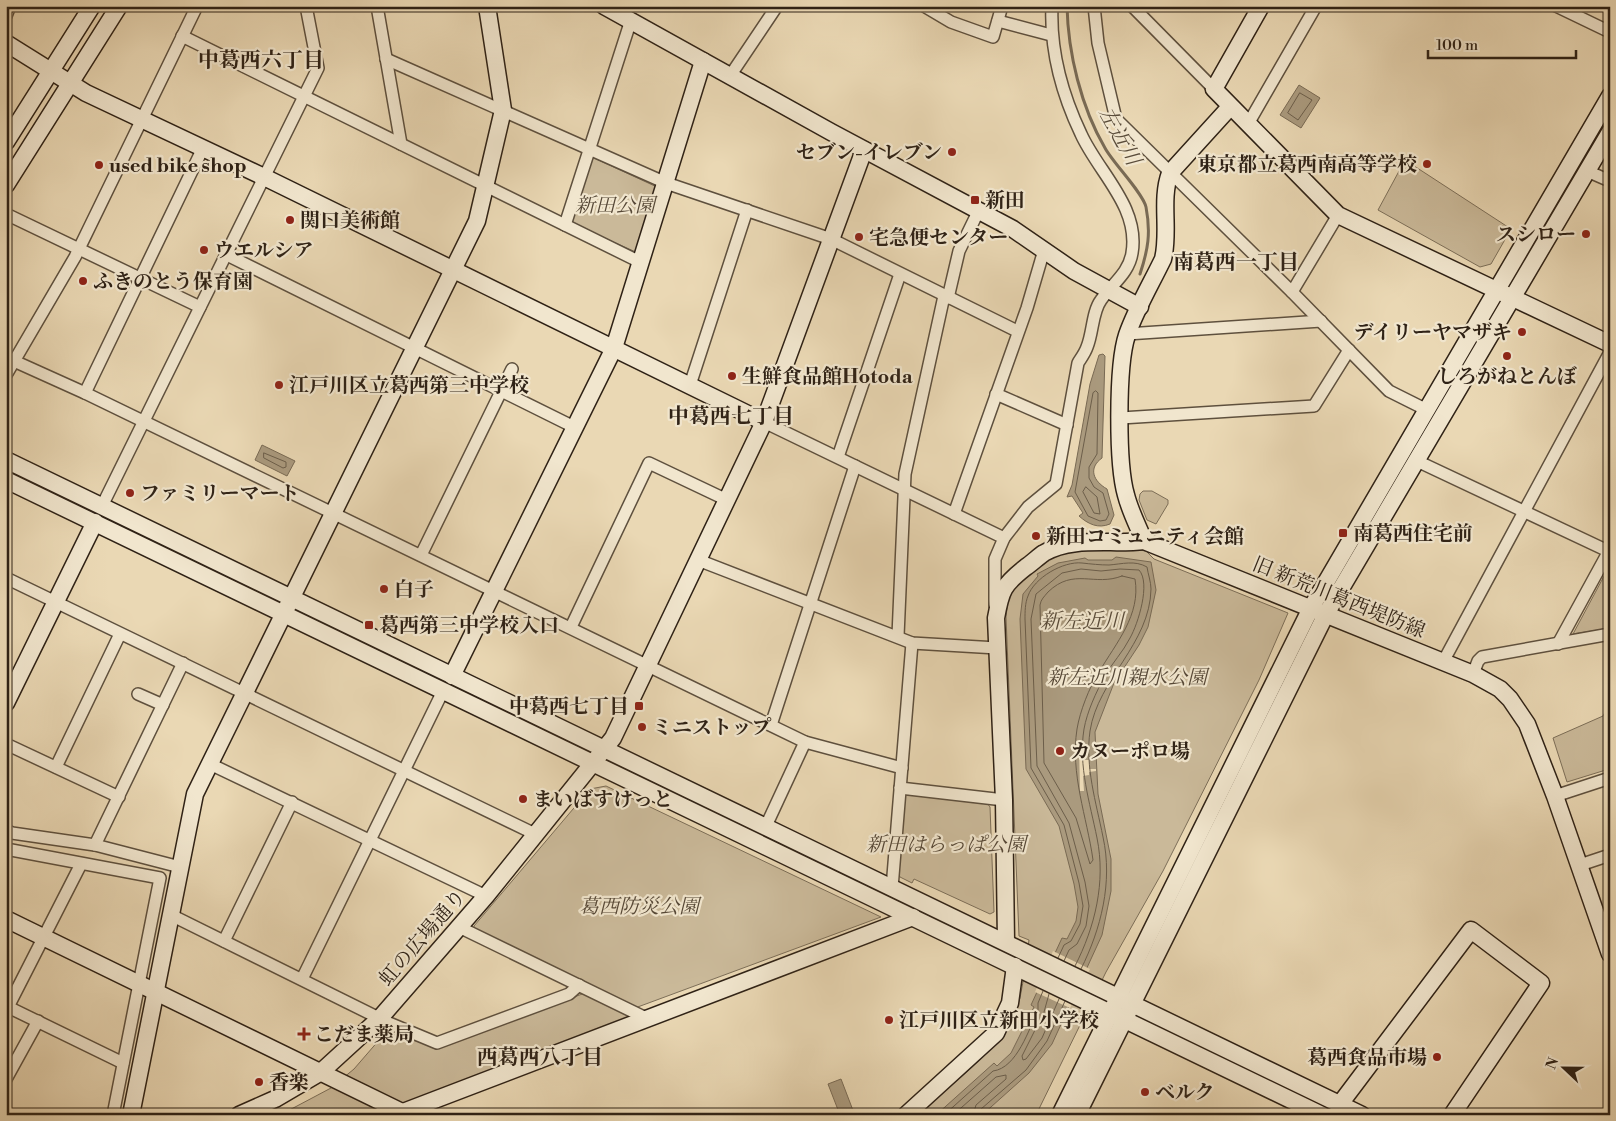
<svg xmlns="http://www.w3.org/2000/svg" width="1616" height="1121" font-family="'Libre Bodoni','Noto Serif JP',serif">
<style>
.green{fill:#cab999;stroke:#7c6e58}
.water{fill:#aa9a7e;stroke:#796a54}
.pier{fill:#ead8b4}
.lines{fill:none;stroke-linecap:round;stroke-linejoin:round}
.shore{stroke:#6c5e4a;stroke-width:1}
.stream{stroke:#796a54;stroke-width:3}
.street-casing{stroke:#5e503e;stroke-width:14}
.secondary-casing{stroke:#2f2216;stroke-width:19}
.street{stroke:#f1e6ce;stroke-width:11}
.secondary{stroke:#f1e6ce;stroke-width:16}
.poi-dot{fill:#8f2418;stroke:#f1e6ce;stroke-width:2}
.labels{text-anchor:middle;stroke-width:4.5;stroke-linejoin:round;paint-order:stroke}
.poi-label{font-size:20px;font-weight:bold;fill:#2f2216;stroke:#f1e6ce;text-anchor:start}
.park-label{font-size:20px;font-style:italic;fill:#564837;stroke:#f1e6ce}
.street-label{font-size:20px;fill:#2f2216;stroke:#f1e6ce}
.neighbourhood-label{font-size:21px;font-weight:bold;fill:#2f2216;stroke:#f1e6ce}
.water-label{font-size:21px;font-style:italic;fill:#5a4c3a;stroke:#f1e6ce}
</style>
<rect width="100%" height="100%" fill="#ead8b4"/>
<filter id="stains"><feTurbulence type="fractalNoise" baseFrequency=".004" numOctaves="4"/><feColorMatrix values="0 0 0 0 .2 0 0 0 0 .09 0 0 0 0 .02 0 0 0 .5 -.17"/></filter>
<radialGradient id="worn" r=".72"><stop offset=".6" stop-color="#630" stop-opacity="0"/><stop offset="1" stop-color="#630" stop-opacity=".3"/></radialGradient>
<g class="green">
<path d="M 592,157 L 659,188 L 638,253 L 571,223 Z"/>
<path d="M 1405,160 L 1511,229 L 1491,264 L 1480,267 L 1378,210 Z"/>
<path d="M 1143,491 L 1152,491 L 1168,500 L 1168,504 L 1156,524 L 1147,520 L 1139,500 L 1140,494 Z"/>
<path d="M 1109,546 L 1146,551 L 1154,559 L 1288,613 L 1259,680 L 1163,871 L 1106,972 L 1036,1115 L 916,1115 C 952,1083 1008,1046 1020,998 C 1024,979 1026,959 1029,940 L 1019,936 L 1006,617 L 1009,592 L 1047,556 Z"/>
<path d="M 1610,565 L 1610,628 L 1573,634 Z"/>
<path d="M 1610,703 L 1609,769 L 1567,782 L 1553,738 L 1603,716 Z"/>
<path d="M 606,786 L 881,917 L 635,1008 L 475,931 L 474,926 L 590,789 Z"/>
<path d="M 908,793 L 987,803 L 990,807 L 994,912 L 990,914 L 914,879 L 912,883 L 900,877 L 897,872 L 904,796 Z"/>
<path d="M 585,993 L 633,1015 L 631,1019 L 393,1115 L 280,1115 L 331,1088 L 354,1069 L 386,1032 L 437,1047 Z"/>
</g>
<g class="water">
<path d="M 1299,85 L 1320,98 L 1301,128 L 1280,115 Z"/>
<path d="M 1103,354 L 1105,356 L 1102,458 C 1088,468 1093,481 1107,489 L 1114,515 L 1110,524 C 1098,529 1088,524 1079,516 L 1083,513 L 1072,496 L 1067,497 L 1072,485 L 1090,384 L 1099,355 Z"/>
<path d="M 262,445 L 295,461 L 287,476 L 255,460 Z"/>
<path d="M 1116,557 L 1151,562 L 1156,590 L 1148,627 L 1139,645 L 1114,683 L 1095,732 L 1098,794 L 1111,859 L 1111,891 L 1102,935 L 1052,1044 L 1029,1073 L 982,1115 L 936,1115 L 994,1063 L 997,1066 L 1011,1053 L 1034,1007 L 1031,1005 L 1062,938 L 1067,939 L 1076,921 L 1078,907 L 1074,884 L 1059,826 L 1026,769 L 1020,619 L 1023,594 L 1038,576 L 1037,574 L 1058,563 L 1085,558 L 1088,560 L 1112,560 Z"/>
<path d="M 841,1079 L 854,1113 L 840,1115 L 828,1084 Z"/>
</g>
<g class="pier">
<path d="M 1079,745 L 1082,745 L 1083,760 L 1089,760 L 1089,769 L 1096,769 L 1096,771 L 1089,772 L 1089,775 L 1083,776 L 1084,791 L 1080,791 Z"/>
<path d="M 1053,951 L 1090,969 L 1070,1008 L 1035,992 Z"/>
</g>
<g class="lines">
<g class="shore">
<path d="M 1300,93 L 1312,100 L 1298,120 L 1288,113 Z"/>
<path d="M 1096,391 L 1098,393 L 1097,454 L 1089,467 L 1089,478 L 1094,487 L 1103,493 L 1109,514 L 1106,520 L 1100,521 L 1088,516 L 1075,492 L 1093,393 Z"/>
<path d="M 264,453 L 286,462 L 286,467 L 283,468 L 264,458 Z"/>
<path d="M 1086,487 L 1097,497 L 1100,514 L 1094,513 L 1083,492 Z"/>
<path d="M 1122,576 L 1135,579 C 1141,615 1116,643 1099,672 C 1089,688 1080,711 1077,729 C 1070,774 1087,817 1093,860 L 1090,864 L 1076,818 L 1044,763 L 1040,605 C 1041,599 1044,597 1048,592 C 1074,567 1094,587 1122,576 Z"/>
<path d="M 1058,958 L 1064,945 L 1071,941 L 1080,924 L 1083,906 L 1079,883 L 1064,825 L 1031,768 L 1025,619 C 1025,612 1025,603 1028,596 C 1034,578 1063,561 1082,563 C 1091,564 1100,565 1109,565 C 1122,564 1135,560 1147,567 C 1148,574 1151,582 1151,589 C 1150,644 1098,679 1090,731 C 1085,767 1096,802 1103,837 C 1113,882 1101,929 1081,969"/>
<path d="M 1064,961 L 1069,950 L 1077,944 L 1086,926 L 1089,906 L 1085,882 L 1069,823 L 1037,766 L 1031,619 L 1036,594 L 1062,573 L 1081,569 L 1101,571 L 1120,569 L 1139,570 C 1151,583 1138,624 1130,638 C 1123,652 1112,663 1105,676 C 1096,692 1087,712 1084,729 C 1078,766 1090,803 1097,838 C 1106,882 1095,927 1075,966"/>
<path d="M 1049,994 L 1044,1012 L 1022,1056 L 1023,1060 L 1026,1059 L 1042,1038 L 1059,999"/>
<path d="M 944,1115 L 993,1071 C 1017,1068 1029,1029 1038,1010 L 1038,1003 L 1043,991"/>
<path d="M 953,1115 L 996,1077 L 1006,1075 L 1006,1079 L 976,1105 L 973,1115"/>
<path d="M 980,1115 L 981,1109 L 1026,1070 L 1047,1041 L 1065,1001"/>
</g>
<path class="stream" d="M 1067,6 C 1068,53 1081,107 1105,148 C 1113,163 1143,193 1146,207 C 1151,233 1148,250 1140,274"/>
<defs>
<g id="street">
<path d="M 377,6 L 401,144"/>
<path d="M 924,6 L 951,22 L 993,37 L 1002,6"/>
<path d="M 1094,6 L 1098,43 L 1116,119 L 1292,292 L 1389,391 L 1427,410"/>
<path d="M 1132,6 L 1214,89"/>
<path d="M 1556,6 L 1610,32"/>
<path d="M 6,16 L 10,6"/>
<path d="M 998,21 L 1051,35"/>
<path d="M 182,36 L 640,262"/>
<path d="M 386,59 L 666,183 L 831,239 L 1017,331"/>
<path d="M 730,76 L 777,6"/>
<path d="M 1248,124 L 1316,6"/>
<path d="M 1587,171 L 1610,181"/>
<path d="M 6,214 L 200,307"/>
<path d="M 565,225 L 631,20"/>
<path d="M 225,254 L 574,427"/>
<path d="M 1292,292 L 1338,215"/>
<path d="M 948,298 L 959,251 L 979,210"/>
<path d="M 1127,334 L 1321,321"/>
<path d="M 14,361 L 85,393 L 805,742 L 902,768"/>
<path d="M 6,375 L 75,257 L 197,6"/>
<path d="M 690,385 L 747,210"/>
<path d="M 85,393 L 203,148"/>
<path d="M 996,394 L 1067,425"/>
<path d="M 1121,418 L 1314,406 L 1349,350"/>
<path d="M 764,422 L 1004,538"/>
<path d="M 838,457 L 900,274"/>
<path d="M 1417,461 L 1608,551"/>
<path d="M 102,506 L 318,68 L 306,6"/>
<path d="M 954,514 L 1027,308 L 1044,250"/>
<path d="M 421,555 L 512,369"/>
<path d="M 698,560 L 912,643 L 997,648"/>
<path d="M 6,578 L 535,834"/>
<path d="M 995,605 L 995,559 L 1004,538 L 1028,507 L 1056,484 L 1078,363 C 1081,358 1085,353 1087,347 C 1093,333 1092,312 1101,300 C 1112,284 1129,273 1132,253 C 1140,207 1098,172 1081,134 C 1062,94 1050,51 1052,6"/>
<path d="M 571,627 L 649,463 L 727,500"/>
<path d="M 898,636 L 905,474 L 944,296"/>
<path d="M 1558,644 L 1610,549"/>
<path d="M 1443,662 L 1610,352"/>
<path d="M 1473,674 L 1478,661 L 1482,657 L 1610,634"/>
<path d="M 138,694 L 163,705"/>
<path d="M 771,725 L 855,466"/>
<path d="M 6,744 L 119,797"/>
<path d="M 210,764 L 486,896"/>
<path d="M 56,767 L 120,634"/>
<path d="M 900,788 L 1004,800"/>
<path d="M 1555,796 L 1610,778"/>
<path d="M 766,826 L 805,742"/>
<path d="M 6,830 L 12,833 L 95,845 L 180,867"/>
<path d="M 95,845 L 183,663"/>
<path d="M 6,849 L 160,878 L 113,1115"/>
<path d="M 1580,865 L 1610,855"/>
<path d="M 892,888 L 912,643"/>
<path d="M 171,915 L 389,1023 L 437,1043 L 569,994 L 579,985"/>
<path d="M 459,927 L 648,1019"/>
<path d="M 224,941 L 292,802"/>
<path d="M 302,979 L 443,691"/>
<path d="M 6,1006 L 123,1063"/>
<path d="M 8,1007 L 81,864"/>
<path d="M 6,1079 L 38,1021"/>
</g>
<g id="secondary">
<path d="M 604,6 L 831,132 L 1013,229 L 1074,271 L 1140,307"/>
<path d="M 1261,6 L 1214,89 L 1338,215 L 1610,344"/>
<path d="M 6,43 L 86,93 L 264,177 L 764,422"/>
<path d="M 6,142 L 92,6"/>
<path d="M 6,185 L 119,6"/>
<path d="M 6,460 L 1362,1115"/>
<path d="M 6,480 L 1322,1115"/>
<path d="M 1144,541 C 1138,526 1130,511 1126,495 C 1117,464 1117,365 1127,335 C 1136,309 1151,284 1163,259 C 1170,231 1160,200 1170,173 L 1230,107"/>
<path d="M 452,676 L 614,348 L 703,61"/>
<path d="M 6,703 L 95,522"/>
<path d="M 6,919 L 408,1115"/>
<path d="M 1006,942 L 1004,800 L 996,618 C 1001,590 1003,585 1026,567 C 1032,563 1038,557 1044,553 C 1072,536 1113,545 1144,541 L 1473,674 L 1500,689 L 1510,699 L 1527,724 L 1555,796 L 1610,954"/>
<path d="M 1340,1104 L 1471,930 L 1541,983 L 1452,1115"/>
<path d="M 403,1112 L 913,917"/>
<path d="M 131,1115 L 195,794 L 477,221 L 503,110 L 487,6"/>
<path d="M 239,1115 L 275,1099 L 321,1072 L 380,1018 L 486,896 L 613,738 L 764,422 L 864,150"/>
<path d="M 906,1115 L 996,1033 L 1010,1003 L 1015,966"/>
<path d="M 1060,1115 L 1311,608 L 1610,96"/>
<path d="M 1077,1115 L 1326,614 L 1610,132"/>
</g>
</defs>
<use href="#street" class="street-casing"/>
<use href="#secondary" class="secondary-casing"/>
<use href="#street" class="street"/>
<use href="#secondary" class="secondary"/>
</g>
<g class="poi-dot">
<circle cx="952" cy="152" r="5"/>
<circle cx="1427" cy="164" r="5"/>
<circle cx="99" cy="165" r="5"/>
<rect x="970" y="195" width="10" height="10" rx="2.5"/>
<circle cx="290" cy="220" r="5"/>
<circle cx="1586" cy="234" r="5"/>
<circle cx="859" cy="237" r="5"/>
<circle cx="204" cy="250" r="5"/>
<circle cx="83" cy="281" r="5"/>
<circle cx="1522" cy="332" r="5"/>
<circle cx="1507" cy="356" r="5"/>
<circle cx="732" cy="376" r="5"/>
<circle cx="279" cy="385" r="5"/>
<circle cx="130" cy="493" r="5"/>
<rect x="1338" y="528" width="10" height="10" rx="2.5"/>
<circle cx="1036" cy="536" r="5"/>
<circle cx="384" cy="589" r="5"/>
<rect x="364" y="620" width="10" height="10" rx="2.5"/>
<rect x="634" y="701" width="10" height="10" rx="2.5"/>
<circle cx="642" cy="727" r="5"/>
<circle cx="1060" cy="751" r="5"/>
<circle cx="523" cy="799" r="5"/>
<circle cx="889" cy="1020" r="5"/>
<path d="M301.5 1026.5h5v5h5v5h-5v5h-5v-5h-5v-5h5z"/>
<circle cx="1437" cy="1057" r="5"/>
<circle cx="259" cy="1082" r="5"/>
<circle cx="1145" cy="1092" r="5"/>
</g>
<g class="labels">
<g class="poi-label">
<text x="942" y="159" text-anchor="end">セブン-イレブン</text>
<text x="1417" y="171" text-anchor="end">東京都立葛西南高等学校</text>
<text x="109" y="172">used bike shop</text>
<text x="985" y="207">新田</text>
<text x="300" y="227">関口美術館</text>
<text x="1576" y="241" text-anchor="end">スシロー</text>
<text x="869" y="244">宅急便センター</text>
<text x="214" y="257">ウエルシア</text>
<text x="93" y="288">ふきのとう保育園</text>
<text x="1512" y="339" text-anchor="end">デイリーヤマザキ</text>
<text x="742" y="383">生鮮食品館Hotoda</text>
<text x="1507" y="383" text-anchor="middle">しろがねとんぼ</text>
<text x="289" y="392">江戸川区立葛西第三中学校</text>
<text x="140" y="500">ファミリーマート</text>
<text x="1353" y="540">南葛西住宅前</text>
<text x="1046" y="543">新田コミュニティ会館</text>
<text x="394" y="596">白子</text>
<text x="379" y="632">葛西第三中学校入口</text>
<text x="629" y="713" text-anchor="end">中葛西七丁目</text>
<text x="652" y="734">ミニストップ</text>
<text x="1070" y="758">カヌーポロ場</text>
<text x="533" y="806">まいばすけっと</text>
<text x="899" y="1027">江戸川区立新田小学校</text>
<text x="314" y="1041">こだま薬局</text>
<text x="1427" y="1064" text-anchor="end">葛西食品市場</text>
<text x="269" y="1089">香楽</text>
<text x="1155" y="1099">ベルク</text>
</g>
<g class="park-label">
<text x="615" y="212">新田公園</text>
<text x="1127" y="684">新左近川親水公園</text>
<text x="946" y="851">新田はらっぱ公園</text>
<text x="639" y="913">葛西防災公園</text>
</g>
<g class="street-label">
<text transform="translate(1339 597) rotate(22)" y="7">旧 新荒川葛西堤防線</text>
<text transform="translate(422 937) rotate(-49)" y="7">虹の広場通り</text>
</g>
<g class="neighbourhood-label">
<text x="261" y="67">中葛西六丁目</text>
<text x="1236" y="269">南葛西一丁目</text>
<text x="731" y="423">中葛西七丁目</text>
<text x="540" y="1064">西葛西八丁目</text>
</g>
<g class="water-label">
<text transform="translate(1120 136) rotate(61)" y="7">左近川</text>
<text x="1082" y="628">新左近川</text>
</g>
</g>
<rect width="1616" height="1121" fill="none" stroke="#ead8b4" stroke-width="25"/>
<rect x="8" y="8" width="1601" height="1106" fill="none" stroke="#2f2216" stroke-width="2.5"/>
<rect x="12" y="12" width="1591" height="1096" fill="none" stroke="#2f2216"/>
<g transform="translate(1564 1068) rotate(292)" stroke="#f1e6ce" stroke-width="4" paint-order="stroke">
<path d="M0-4L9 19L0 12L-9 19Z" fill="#2f2216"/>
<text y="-8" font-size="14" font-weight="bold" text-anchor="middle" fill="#2f2216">N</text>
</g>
<path d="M1428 50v8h148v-8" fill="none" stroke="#2f2216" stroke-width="2.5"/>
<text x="1436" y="50" font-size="15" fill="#2f2216" stroke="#f1e6ce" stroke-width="4" paint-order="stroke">100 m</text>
<rect width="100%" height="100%" filter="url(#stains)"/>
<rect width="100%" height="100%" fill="url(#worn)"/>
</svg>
